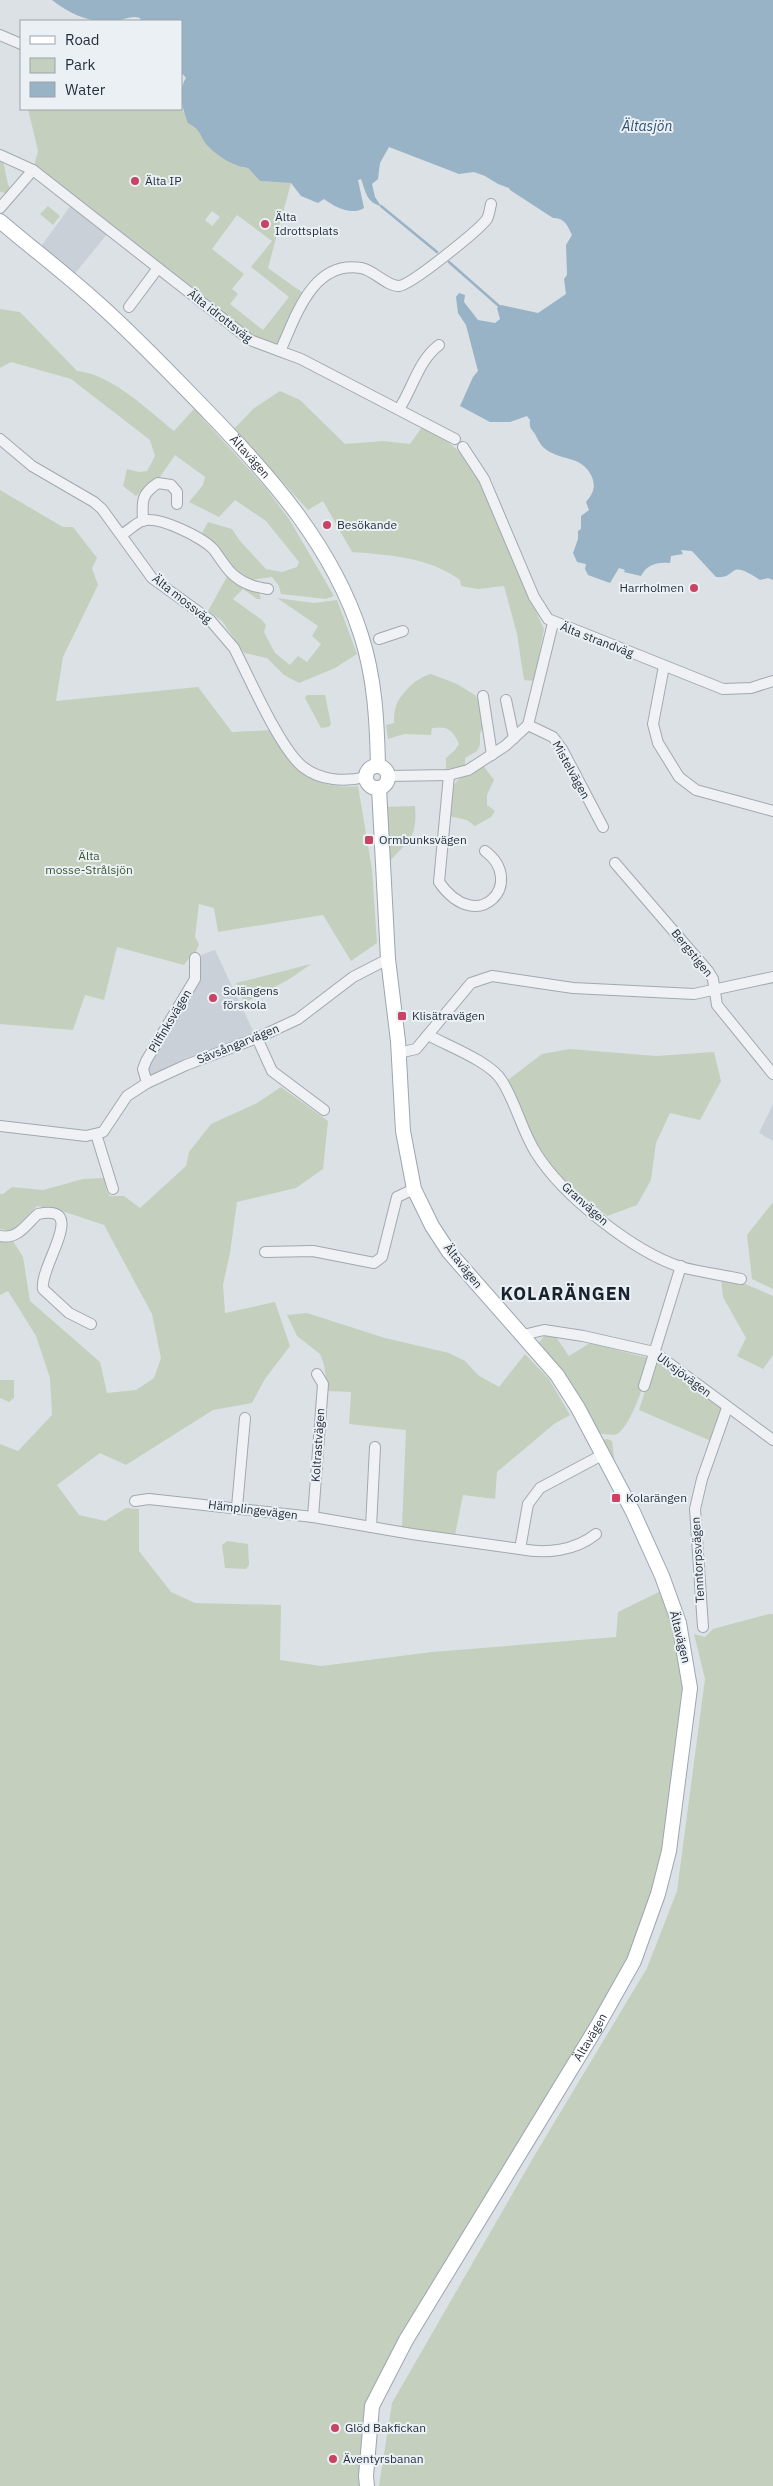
<svg xmlns="http://www.w3.org/2000/svg" width="773" height="2486" font-family="'IBM Plex Sans',sans-serif">
<style>
.built{fill:#cad0d8}
.green{fill:#c4d0bd;fill-rule:evenodd}
.water{fill:#98b2c6}
.lines{fill:none;stroke-linecap:round;stroke-linejoin:round}
.stream{stroke:#98b2c6;stroke-width:2.5}
.minor-casing{stroke:#a2a8b0;stroke-width:12}
.major-casing{stroke:#9ca6b1;stroke-width:16}
.minor{stroke:#eff1f4;stroke-width:10}
.major{stroke:#fff;stroke-width:14}
.poi-dot{fill:#c94364;stroke:#ebf0f4;stroke-width:2}
.labels{text-anchor:middle;stroke-width:4;stroke-linejoin:round;paint-order:stroke}
.poi-label{font-size:12px;fill:#26303c;stroke:#ebf0f4;text-anchor:start}
.street-label{font-size:12px;fill:#26303c;stroke:#ebf0f4}
.park-label{font-size:12px;fill:#3e5734;stroke:#ebf0f4}
.water-label{font-size:14px;font-style:italic;fill:#32536e;stroke:#ebf0f4}
.district-label{font-size:18px;font-weight:bold;letter-spacing:1px;fill:#19212c;stroke:#ebf0f4}
</style>
<rect width="100%" height="100%" fill="#dce1e6"/>
<g class="built">
<path d="M 72,204 L 108,233 L 72,277 L 39,249 Z"/>
<path d="M 215,950 L 254,1033 L 184,1059 L 150,1076 L 147,1066 L 198,980 L 201,955 Z"/>
<path d="M 773,1104 L 773,1141 L 759,1133 Z"/>
</g>
<g class="green">
<path d="M 181,92 L 183,111 L 198,128 L 209,147 L 244,168 L 248,168 L 260,181 L 291,183 L 268,268 L 303,293 L 274,350 L 256,344 L 33,170 L 38,151 L 28,109 L 181,109 ZM 212,211 L 220,217 L 212,226 L 205,220 ZM 237,215 L 272,241 L 251,267 L 289,297 L 263,330 L 230,304 L 238,294 L 232,289 L 244,274 L 212,249 Z"/>
<path d="M 0,159 L 3,160 L 8,185 L 11,188 L 6,193 L 0,192 Z"/>
<path d="M 48,206 L 60,216 L 53,225 L 40,214 Z"/>
<path d="M 0,309 L 20,312 L 77,371 C 111,374 148,410 174,431 L 194,409 L 265,487 L 289,519 L 334,596 L 326,599 L 281,594 L 279,586 L 272,577 L 251,580 L 245,578 L 232,566 L 217,546 L 202,533 L 208,522 L 232,529 L 240,541 L 266,569 L 282,572 L 297,567 L 299,562 L 266,521 L 235,500 L 219,517 L 189,502 L 203,485 L 205,477 L 175,455 L 160,477 L 136,496 L 123,486 L 127,469 L 139,472 L 147,471 L 155,456 L 150,440 L 71,379 L 11,362 L 0,368 Z"/>
<path d="M 280,391 L 300,400 L 345,444 L 383,441 L 410,444 L 422,427 L 448,442 L 467,458 L 489,492 L 521,579 L 544,629 L 534,681 L 524,680 L 517,634 L 504,586 L 478,589 L 461,586 L 460,580 C 429,557 389,555 352,552 L 323,501 L 308,510 L 234,429 L 253,409 Z"/>
<path d="M 0,490 L 63,527 L 73,527 L 97,558 L 92,568 L 98,585 L 63,657 L 56,701 L 198,687 L 232,732 L 272,730 C 277,739 281,749 287,758 C 302,780 333,789 358,786 L 372,869 L 377,943 L 351,961 L 323,915 L 218,932 L 214,908 L 199,904 L 195,937 L 199,944 L 195,954 L 192,954 L 184,965 L 117,947 L 104,1000 L 85,995 L 73,1030 L 0,1024 Z"/>
<path d="M 228,575 L 259,592 L 261,599 L 257,599 L 243,589 L 233,599 L 262,620 L 266,625 L 264,632 L 275,653 L 290,665 L 298,656 L 307,662 L 321,644 L 312,636 L 318,626 L 277,598 L 314,603 L 337,600 L 357,654 L 335,668 L 299,683 L 284,675 L 267,658 L 244,653 L 222,621 L 208,611 Z"/>
<path d="M 431,674 L 457,684 L 475,695 L 479,701 L 483,726 L 480,734 L 480,745 L 477,751 L 465,758 L 465,766 L 446,769 L 446,758 L 455,750 L 459,744 C 452,729 448,726 432,728 L 431,735 L 404,734 L 388,739 L 386,725 L 394,723 C 394,717 394,711 396,706 C 400,694 418,676 431,674 Z"/>
<path d="M 307,695 L 325,695 L 331,724 L 329,727 L 321,728 L 305,698 Z"/>
<path d="M 482,764 L 494,780 L 487,795 L 487,805 L 495,811 L 491,817 L 475,826 L 467,820 L 449,816 C 452,779 451,784 482,764 Z"/>
<path d="M 415,806 C 418,843 405,841 386,866 L 383,807 Z"/>
<path d="M 311,964 L 288,980 L 244,1003 L 236,983 Z"/>
<path d="M 570,1049 L 656,1056 L 714,1052 L 721,1081 L 700,1120 L 670,1113 L 656,1143 L 651,1180 L 637,1205 L 607,1216 C 587,1199 563,1183 548,1160 C 531,1136 520,1107 508,1080 L 542,1054 Z"/>
<path d="M 281,1087 L 328,1121 L 323,1169 L 296,1188 L 237,1202 L 230,1253 L 223,1285 L 225,1313 L 275,1302 L 290,1346 L 265,1379 L 252,1403 L 213,1410 L 126,1465 L 100,1453 L 57,1485 L 79,1515 L 105,1521 L 126,1508 L 139,1509 L 139,1551 L 171,1592 L 195,1603 L 281,1605 L 280,1660 L 321,1666 L 432,1652 L 616,1637 L 618,1612 L 663,1590 L 676,1635 L 681,1666 L 683,1700 L 672,1807 L 652,1902 L 633,1958 L 369,2406 L 362,2486 L 0,2486 L 0,1444 L 18,1451 L 52,1415 L 50,1378 L 36,1336 L 8,1291 L 0,1295 L 0,1239 L 13,1241 L 23,1257 L 30,1301 L 100,1362 L 107,1393 L 136,1390 L 154,1378 L 161,1358 L 152,1314 L 104,1225 L 56,1209 L 37,1206 L 12,1231 L 0,1229 L 0,1194 L 3,1194 L 12,1187 L 43,1190 L 83,1179 L 104,1178 L 107,1192 L 110,1196 L 124,1196 L 140,1208 L 186,1166 L 189,1152 L 211,1124 L 257,1103 Z"/>
<path d="M 773,1202 L 773,1289 L 752,1279 L 747,1235 Z"/>
<path d="M 721,1278 L 741,1282 L 773,1296 L 773,1355 L 763,1369 L 737,1356 L 746,1338 L 723,1297 Z"/>
<path d="M 307,1313 L 385,1338 L 449,1353 L 465,1361 L 478,1375 L 499,1387 L 525,1354 L 549,1379 L 570,1415 L 554,1424 L 497,1472 L 495,1499 L 463,1495 L 455,1535 L 402,1527 L 406,1430 L 349,1424 L 351,1392 L 328,1391 L 324,1365 L 320,1354 L 297,1336 L 287,1315 Z"/>
<path d="M 544,1336 L 556,1337 L 569,1356 L 590,1343 L 648,1358 C 650,1372 631,1427 617,1434 C 613,1436 603,1433 598,1434 L 537,1345 Z"/>
<path d="M 657,1361 L 722,1407 L 711,1441 L 639,1410 L 654,1362 Z"/>
<path d="M 0,1380 L 14,1380 L 14,1398 L 9,1402 L 0,1398 Z"/>
<path d="M 607,1439 L 612,1441 L 615,1466 L 601,1440 Z"/>
<path d="M 227,1541 L 248,1544 L 249,1565 L 246,1569 L 225,1568 L 222,1545 Z"/>
<path d="M 769,1614 L 773,1614 L 773,2486 L 379,2486 L 392,2403 L 533,2158 L 647,1968 L 677,1891 L 705,1679 L 694,1634 L 705,1637 L 713,1629 Z"/>
</g>
<path class="water" d="M 52,0 L 773,0 L 773,580 L 768,578 L 760,580 C 726,557 739,579 716,577 L 692,551 L 681,550 L 683,554 L 671,556 L 670,563 C 658,562 647,564 641,576 L 624,572 L 625,570 L 619,568 L 610,583 L 588,575 L 585,569 L 586,564 L 577,562 L 573,553 L 578,539 L 578,531 L 581,529 L 581,516 L 589,510 L 586,502 C 593,493 596,488 592,477 C 582,454 559,462 543,447 C 540,444 537,438 535,434 C 531,428 529,428 530,420 L 527,416 L 510,422 L 490,422 L 460,406 L 473,377 L 478,371 L 466,325 L 458,313 L 456,297 L 459,293 L 465,295 L 464,302 L 478,320 L 495,323 L 500,319 L 497,308 L 501,305 L 538,313 L 566,294 L 564,279 L 567,275 L 566,245 L 572,235 C 568,226 564,217 553,218 L 510,190 L 509,188 L 498,184 L 485,176 L 474,172 L 459,174 L 389,147 L 380,163 L 378,179 L 372,184 L 375,197 L 381,206 C 366,202 366,192 361,179 L 358,180 L 364,208 C 351,216 335,207 324,199 L 318,203 L 301,196 L 291,183 L 260,181 L 248,168 C 236,167 218,157 209,147 C 199,137 203,131 188,123 C 183,110 177,91 186,78 L 181,72 L 181,21 L 141,21 L 140,18 C 132,15 125,19 117,21 C 93,25 70,14 52,0 Z"/>
<g class="lines">
<g class="stream">
<path d="M 381,206 L 437,252"/>
<path d="M 449,262 L 499,306"/>
</g>
<defs>
<g id="minor">
<path d="M 0,35 L 21,44"/>
<path d="M 0,155 L 33,170"/>
<path d="M 0,208 L 33,170 L 250,340 L 301,359 L 455,439"/>
<path d="M 129,307 L 158,268"/>
<path d="M 280,351 C 296,317 312,260 361,268 C 374,270 386,286 399,286 C 411,285 479,230 487,219 C 489,215 490,209 491,204"/>
<path d="M 399,409 C 413,388 418,361 439,345"/>
<path d="M 0,439 L 32,466 L 94,502 L 102,509 L 152,578 L 210,620 L 234,648 C 249,677 280,749 303,767 C 321,781 345,782 366,777"/>
<path d="M 463,447 L 484,479 L 534,597 L 548,619 L 723,689 L 751,688 L 773,681"/>
<path d="M 143,521 C 142,501 141,494 158,483 L 171,485 L 177,492 L 177,504"/>
<path d="M 123,534 C 129,530 135,524 142,521 C 158,515 204,538 214,550 C 221,559 227,571 236,577 C 246,585 256,587 268,589"/>
<path d="M 379,639 L 403,631"/>
<path d="M 664,666 L 653,724 L 658,743 L 679,777 L 696,790 L 773,811"/>
<path d="M 483,696 L 492,755"/>
<path d="M 506,700 L 514,738"/>
<path d="M 528,725 L 553,737 L 562,749 L 603,827"/>
<path d="M 449,775 L 439,882 C 478,938 527,882 485,851"/>
<path d="M 388,776 L 449,775 L 468,770 L 505,746 L 528,725 L 553,623"/>
<path d="M 615,863 L 708,971 L 713,979 L 717,1005 L 773,1074"/>
<path d="M 428,1035 C 448,1046 491,1062 502,1081 C 516,1103 522,1131 536,1153 C 563,1196 634,1252 681,1267 C 700,1272 722,1275 741,1279"/>
<path d="M 257,1038 L 272,1071 L 324,1110"/>
<path d="M 398,1053 L 416,1049 L 471,983 L 492,976 L 573,988 L 694,994 L 773,977"/>
<path d="M 147,1083 L 143,1069 L 146,1061 L 195,979 L 195,958"/>
<path d="M 0,1126 L 86,1136 L 103,1132 L 127,1096 L 147,1083 L 186,1065 L 257,1038 L 298,1019 L 353,977 L 388,959"/>
<path d="M 96,1134 L 113,1189"/>
<path d="M 0,1236 C 18,1240 26,1224 38,1214 C 90,1203 39,1266 43,1289 L 69,1313 L 91,1324"/>
<path d="M 265,1252 L 313,1251 L 374,1263 L 382,1257 L 397,1197 L 414,1189"/>
<path d="M 523,1335 L 544,1330 L 583,1336 L 654,1352 L 773,1440"/>
<path d="M 644,1386 L 681,1266"/>
<path d="M 135,1501 L 149,1499 L 313,1517 L 412,1534 L 520,1549 L 528,1504 L 540,1488 L 602,1455"/>
<path d="M 237,1507 L 245,1418"/>
<path d="M 313,1517 L 323,1384 L 317,1374"/>
<path d="M 371,1527 L 375,1447"/>
<path d="M 520,1549 C 546,1554 575,1551 596,1534"/>
<path d="M 703,1627 L 695,1509 L 702,1479 L 727,1408"/>
</g>
<g id="major">
<path id="s1" d="M 0,221 C 33,249 67,275 99,304 C 137,338 173,376 209,413 C 272,478 333,547 361,635 C 375,678 377,722 378,766"/>
<circle cx="377" cy="777" r="11"/>
<path id="s2" d="M 367,2486 L 366,2476 L 372,2406 L 406,2340 L 598,2025 L 634,1961 L 658,1894 L 669,1851 L 690,1688 L 679,1623 L 662,1576 L 633,1512 L 578,1408 L 557,1375 L 449,1252 L 432,1226 L 414,1189 L 403,1131 L 398,1041 L 388,959 L 379,788"/>
</g>
</defs>
<use href="#minor" class="minor-casing"/>
<use href="#major" class="major-casing"/>
<use href="#minor" class="minor"/>
<use href="#major" class="major"/>
</g>
<g class="poi-dot">
<circle cx="135" cy="181" r="5"/>
<circle cx="265" cy="224" r="5"/>
<circle cx="327" cy="525" r="5"/>
<circle cx="694" cy="588" r="5"/>
<rect x="364" y="835" width="10" height="10" rx="2.5"/>
<circle cx="213" cy="998" r="5"/>
<rect x="397" y="1011" width="10" height="10" rx="2.5"/>
<rect x="611" y="1493" width="10" height="10" rx="2.5"/>
<circle cx="335" cy="2428" r="5"/>
<circle cx="333" cy="2459" r="5"/>
</g>
<g class="labels">
<g class="poi-label">
<text x="145" y="185">Älta IP</text>
<text x="275" y="221">Älta<tspan x="275" dy="14">Idrottsplats</tspan></text>
<text x="337" y="529">Besökande</text>
<text x="684" y="592" text-anchor="end">Harrholmen</text>
<text x="379" y="844">Ormbunksvägen</text>
<text x="223" y="995">Solängens<tspan x="223" dy="14">förskola</tspan></text>
<text x="412" y="1020">Klisätravägen</text>
<text x="626" y="1502">Kolarängen</text>
<text x="345" y="2432">Glöd Bakfickan</text>
<text x="343" y="2463">Äventyrsbanan</text>
</g>
<g class="street-label">
<text transform="translate(220 316) rotate(38)" y="4">Älta idrottsväg</text>
<text dy="4" stroke="none"><textPath href="#s1" startOffset="344">Ältavägen</textPath></text>
<text transform="translate(182 599) rotate(38)" y="4">Älta mossväg</text>
<text transform="translate(597 640) rotate(21)" y="4">Älta strandväg</text>
<text transform="translate(571 770) rotate(61)" y="4">Mistelvägen</text>
<text transform="translate(692 953) rotate(51)" y="4">Bergstigen</text>
<text transform="translate(170 1021) rotate(-59)" y="4">Pilfinksvägen</text>
<text transform="translate(238 1044) rotate(-22)" y="4">Sävsångarvägen</text>
<text transform="translate(585 1204) rotate(42)" y="4">Granvägen</text>
<text transform="translate(463 1266) rotate(51)" y="4">Ältavägen</text>
<text transform="translate(684 1375) rotate(37)" y="4">Ulvsjövägen</text>
<text transform="translate(318 1445) rotate(-86)" y="4">Koltrastvägen</text>
<text transform="translate(253 1510) rotate(7)" y="4">Hämplingevägen</text>
<text transform="translate(698 1560) rotate(-93)" y="4">Tenntorpsvägen</text>
<text transform="translate(680 1637) rotate(76)" y="4">Ältavägen</text>
<text dy="4" stroke="none"><textPath href="#s2" startOffset="509">Ältavägen</textPath></text>
</g>
<g class="park-label">
<text x="89" y="860">Älta<tspan x="89" dy="14">mosse-Strålsjön</tspan></text>
</g>
<g class="water-label">
<text x="647" y="131">Ältasjön</text>
</g>
<g class="district-label">
<text x="566" y="1300">KOLARÄNGEN</text>
</g>
</g>
<rect x="20" y="20" width="162" height="90" fill="#ebf0f4" stroke="#9ca3aa"/>
<rect x="30" y="36" width="25" height="8" fill="#ffffff" stroke="#9ca3aa"/>
<text x="65" y="45" font-size="15" fill="#26303c">Road</text>
<rect x="30" y="58" width="25" height="15" fill="#c4d0bd" stroke="#9ca3aa"/>
<text x="65" y="70" font-size="15" fill="#26303c">Park</text>
<rect x="30" y="82" width="25" height="15" fill="#98b2c6" stroke="#9ca3aa"/>
<text x="65" y="95" font-size="15" fill="#26303c">Water</text>
</svg>
